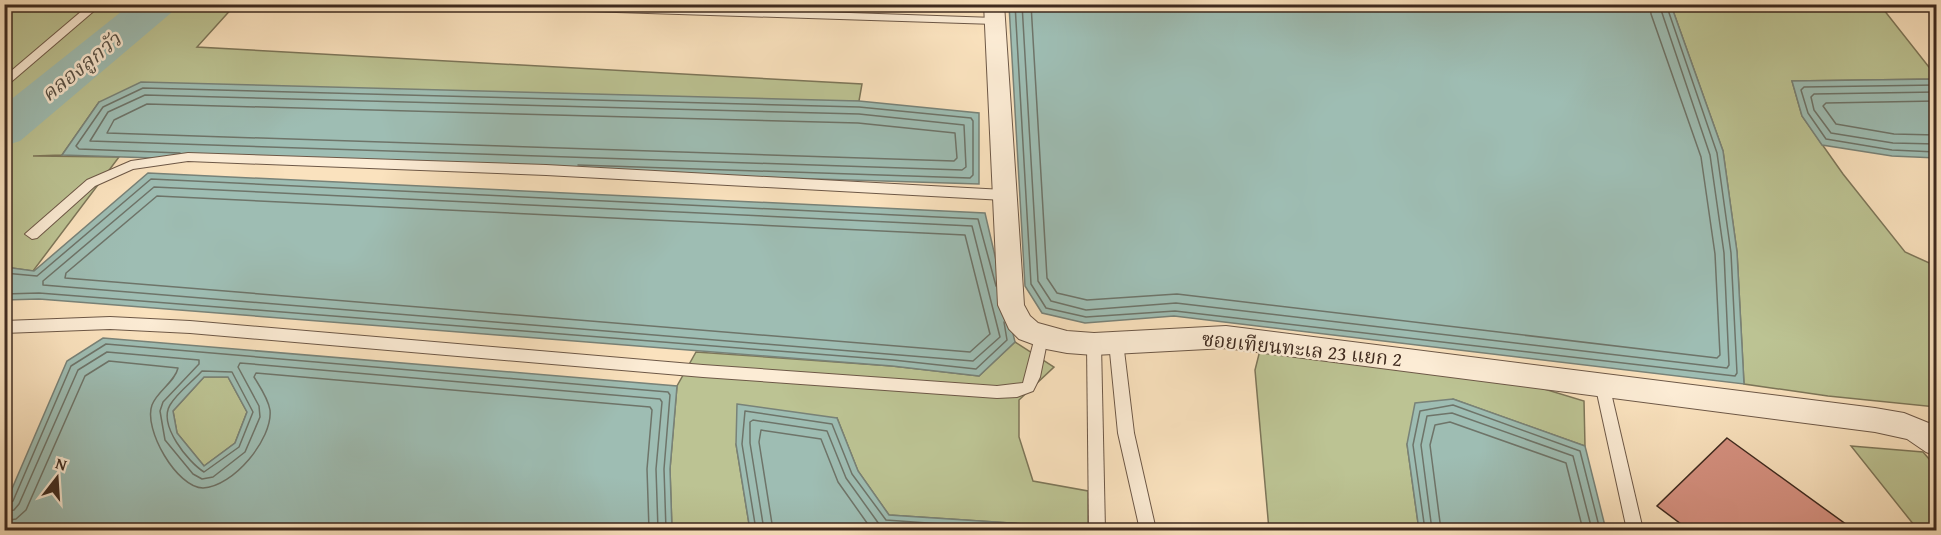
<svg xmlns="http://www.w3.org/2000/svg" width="1941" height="535" font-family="'Gentium Book Plus','Noto Serif Thai',serif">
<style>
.green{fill:#bcc393;stroke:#7d7659;stroke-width:1.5}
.water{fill:#9ebdb3;stroke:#788278;stroke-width:1.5;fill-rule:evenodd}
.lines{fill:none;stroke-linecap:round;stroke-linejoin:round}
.shore{stroke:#6e7469;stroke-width:1.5}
.river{fill:#9ebdb3;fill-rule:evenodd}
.building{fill:#d69181;stroke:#3e2a1f;stroke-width:1.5}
.service-casing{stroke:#6d5847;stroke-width:2}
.minor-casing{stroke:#6d5847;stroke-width:2}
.service{fill:#fcecd5;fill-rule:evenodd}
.minor{fill:#fcecd5;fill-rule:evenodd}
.labels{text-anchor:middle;stroke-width:5;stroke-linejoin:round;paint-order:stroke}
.street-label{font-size:20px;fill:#3e2a1f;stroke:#fcecd5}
.water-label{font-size:21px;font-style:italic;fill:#564f44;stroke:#fcecd5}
</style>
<rect width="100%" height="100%" fill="#fae2be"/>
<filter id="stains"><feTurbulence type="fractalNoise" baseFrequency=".00333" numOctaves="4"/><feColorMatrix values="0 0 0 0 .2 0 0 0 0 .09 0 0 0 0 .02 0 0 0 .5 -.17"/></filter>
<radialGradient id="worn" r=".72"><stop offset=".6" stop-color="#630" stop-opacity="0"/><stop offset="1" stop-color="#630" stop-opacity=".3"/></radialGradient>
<g class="green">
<path d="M 4,5 L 235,5 L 197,47 L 862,84 L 859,101 L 99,102 L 62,155 L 33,156 L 119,157 L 33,271 L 5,267 Z"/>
<path d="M 1671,5 L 1880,5 L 1936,76 L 1936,79 L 1792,81 L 1802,116 L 1843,174 L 1905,252 L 1936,266 L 1936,407 L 1828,396 L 1744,384 L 1737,252 L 1723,151 Z"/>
<path d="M 1015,342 L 1054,367 L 1019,400 L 1019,437 L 1033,481 L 1088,491 L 1088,530 L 1038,530 L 1025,524 L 889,515 L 858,471 L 837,418 L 736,444 L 750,530 L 672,530 L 670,469 L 677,386 L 696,352 L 892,366 L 979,376 Z"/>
<path d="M 1260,350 L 1531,385 L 1584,401 L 1585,446 L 1453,399 L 1407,444 L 1419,530 L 1269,530 L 1255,370 Z"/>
<path d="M 204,377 L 228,377 L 247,412 L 235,443 L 204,466 L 177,433 L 173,411 Z"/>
<path d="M 1851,446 L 1923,452 L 1936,467 L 1936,530 L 1918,530 Z"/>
</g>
<g class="water">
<path d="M 1009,5 L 1671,5 L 1723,151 L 1737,252 L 1744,384 L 1174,316 L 1085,323 L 1042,313 L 1025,286 Z"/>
<path d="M 1936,79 L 1936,158 L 1892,156 L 1822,145 L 1802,116 L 1792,81 Z"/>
<path d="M 141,82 L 859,101 L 979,113 L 979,184 L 62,155 L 99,102 Z"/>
<path d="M 148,173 L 985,213 L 1015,342 L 979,376 L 892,366 L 39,299 L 5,300 L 5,267 L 34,271 Z"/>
<path d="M 103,338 L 677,386 L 670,469 L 672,530 L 5,530 L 5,505 L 67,361 ZM 204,377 L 228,377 L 247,412 L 235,443 L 204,466 L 177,433 L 173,411 Z"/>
<path d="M 1453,399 L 1585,446 L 1606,530 L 1419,530 L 1407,444 L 1415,403 Z"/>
<path d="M 737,404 L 837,418 L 858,471 L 889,515 L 1025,524 L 1038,530 L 750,530 L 736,444 Z"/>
</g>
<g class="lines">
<g class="shore">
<path d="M 1015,4 L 1031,284 L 1046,308 L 1086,317 L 1175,311 L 1735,376 L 1737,373 L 1731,253 L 1717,153 L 1666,4"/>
<path d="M 1022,4 L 1038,281 L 1051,301 L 1086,310 L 1176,303 L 1727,368 L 1729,365 L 1724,253 L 1710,155 L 1659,4"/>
<path d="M 1031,4 L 1047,278 L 1057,293 L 1087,300 L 1177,294 L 1717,358 L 1720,355 L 1715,254 L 1701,157 L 1651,14 L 1650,4"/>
<path d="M 1936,85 L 1804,87 L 1801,90 L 1808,113 L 1826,139 L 1892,150 L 1936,152"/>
<path d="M 1936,92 L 1814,94 L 1811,97 L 1814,110 L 1831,133 L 1893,143 L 1936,144"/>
<path d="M 145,95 L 859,114 L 964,125 L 966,167 L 962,170 L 90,141 L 108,112 Z"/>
<path d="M 1936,101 L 1826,103 L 1823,106 L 1836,124 L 1894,134 L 1936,135"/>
<path d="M 147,104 L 858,123 L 955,133 L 957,158 L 954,161 L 107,133 L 114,120 Z"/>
<path d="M 180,153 L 79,149 L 76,146 L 103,107 L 143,88 L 859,107 L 971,118 L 973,121 L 973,175 L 970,178 L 578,165"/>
<path d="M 154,187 L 972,226 L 1000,337 L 973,361 L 43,285 L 43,281 Z"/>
<path d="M 157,196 L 965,235 L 990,334 L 970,352 L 65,278 L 66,273 Z"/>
<path d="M 4,273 L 37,276 L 151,179 L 978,219 L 996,286"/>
<path d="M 4,294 L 39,293 L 893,360 L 976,369 L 1007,340 L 1004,322"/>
<path d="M 202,371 L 232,372 L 253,412 L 239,447 L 204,472 C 188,462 158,425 170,405 C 177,393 192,382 202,371 Z"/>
<path d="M 4,505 L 13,501 L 71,366 L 106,344 L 668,392 L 670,395 L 664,469 L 666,530"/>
<path d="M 4,512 L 14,510 L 19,504 L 78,370 L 107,352 L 199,360 L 199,364 L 163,402 L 160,411 L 165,440 L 193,474 L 202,479 L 213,477 L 245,452 L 260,417 L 259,406 L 238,367 L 240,363 L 660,399 L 662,402 L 656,469 L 658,530"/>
<path d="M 4,521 L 16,519 L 26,510 L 85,376 L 109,361 L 178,368 C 175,382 157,391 152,405 C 143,429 177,488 203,488 C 233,487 273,439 270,410 C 268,398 260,387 254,377 L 256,373 L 650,407 L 652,410 L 647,469 L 649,530"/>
<path d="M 756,530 L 742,444 L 745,411 L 832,424 L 852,474 L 886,520 L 1025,530"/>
<path d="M 764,530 L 750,443 L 750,422 L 753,420 L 827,431 L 846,478 L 879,524 L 888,528 L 921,530"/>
<path d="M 773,530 L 759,442 L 761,430 L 821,439 L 838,482 L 872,530"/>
<path d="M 1425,530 L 1413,445 L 1420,411 L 1453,405 L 1580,451 L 1600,530"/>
<path d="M 1432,530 L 1421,445 L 1427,416 L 1452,413 L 1573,456 L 1592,530"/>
<path d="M 1441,530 L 1430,445 L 1435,425 L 1450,422 L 1566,463 L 1583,530"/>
</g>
<path class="river" d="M 131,4 L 177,4 L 171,13 L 20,141 L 4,146 L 4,105 Z"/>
</g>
<path class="building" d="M 1727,438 L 1854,530 L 1689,530 L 1657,506 Z"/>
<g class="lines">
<defs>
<g id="service">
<path d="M 90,4 L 102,4 L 4,88 L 4,77 Z"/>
<path d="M 455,4 L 583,4 L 995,18 L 1000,21 L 995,24 L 460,7 Z"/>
<path d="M 188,153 L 546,165 L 1004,190 L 1010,195 L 1004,200 L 546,175 L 188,161 L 133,169 L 95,186 L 37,238 L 32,239 L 25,234 L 87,180 L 131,161 Z"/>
<path d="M 110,317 L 190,321 L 703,365 L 997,386 L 1023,383 L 1036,333 L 1041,331 L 1046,333 L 1048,337 L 1040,377 L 1033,391 L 1017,397 L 997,398 L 703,377 L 190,333 L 110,329 L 4,333 L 4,321 Z"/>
<path d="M 1116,336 L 1121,338 L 1123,342 L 1134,433 L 1156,530 L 1140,530 L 1118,433 L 1109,342 L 1111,338 Z"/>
<path d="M 1094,338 L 1099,340 L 1101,344 L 1105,530 L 1089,530 L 1087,344 L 1089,340 Z"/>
<path d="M 1602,378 L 1607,380 L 1609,384 L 1643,530 L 1627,530 L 1595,384 L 1597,380 Z"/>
</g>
<path id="minor" d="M 984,4 L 1004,4 L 1024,305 L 1030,316 L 1038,323 L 1067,331 L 1094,333 L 1226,326 L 1875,408 L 1904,413 L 1936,426 L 1936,456 L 1926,452 L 1907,439 L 1875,432 L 1226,348 L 1094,355 L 1067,353 L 1046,349 L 1019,339 L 1009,329 L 998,305 Z"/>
</defs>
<use href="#service" class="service-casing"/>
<use href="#minor" class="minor-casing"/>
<use href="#service" class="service"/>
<use href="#minor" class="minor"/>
</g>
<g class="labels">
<g class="street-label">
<text transform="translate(1302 349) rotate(6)" y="7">ซอยเทียนทะเล 23 แยก 2</text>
</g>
<g class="water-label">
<text transform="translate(81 67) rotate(-39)" y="7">คลองลูกวัว</text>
</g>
</g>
<rect width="1941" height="535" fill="none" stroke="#fae2be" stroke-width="24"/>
<rect x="6" y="6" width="1929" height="523" fill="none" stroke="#3e2a1f" stroke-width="3"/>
<rect x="12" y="12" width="1917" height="511" fill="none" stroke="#3e2a1f" stroke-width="1.5"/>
<g transform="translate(57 478) rotate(17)" stroke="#fcecd5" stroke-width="4.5" paint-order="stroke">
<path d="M0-4.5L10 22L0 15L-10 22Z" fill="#3e2a1f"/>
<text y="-9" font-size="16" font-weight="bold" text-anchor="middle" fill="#3e2a1f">N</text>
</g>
<rect width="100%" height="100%" filter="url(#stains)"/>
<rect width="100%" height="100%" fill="url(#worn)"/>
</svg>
